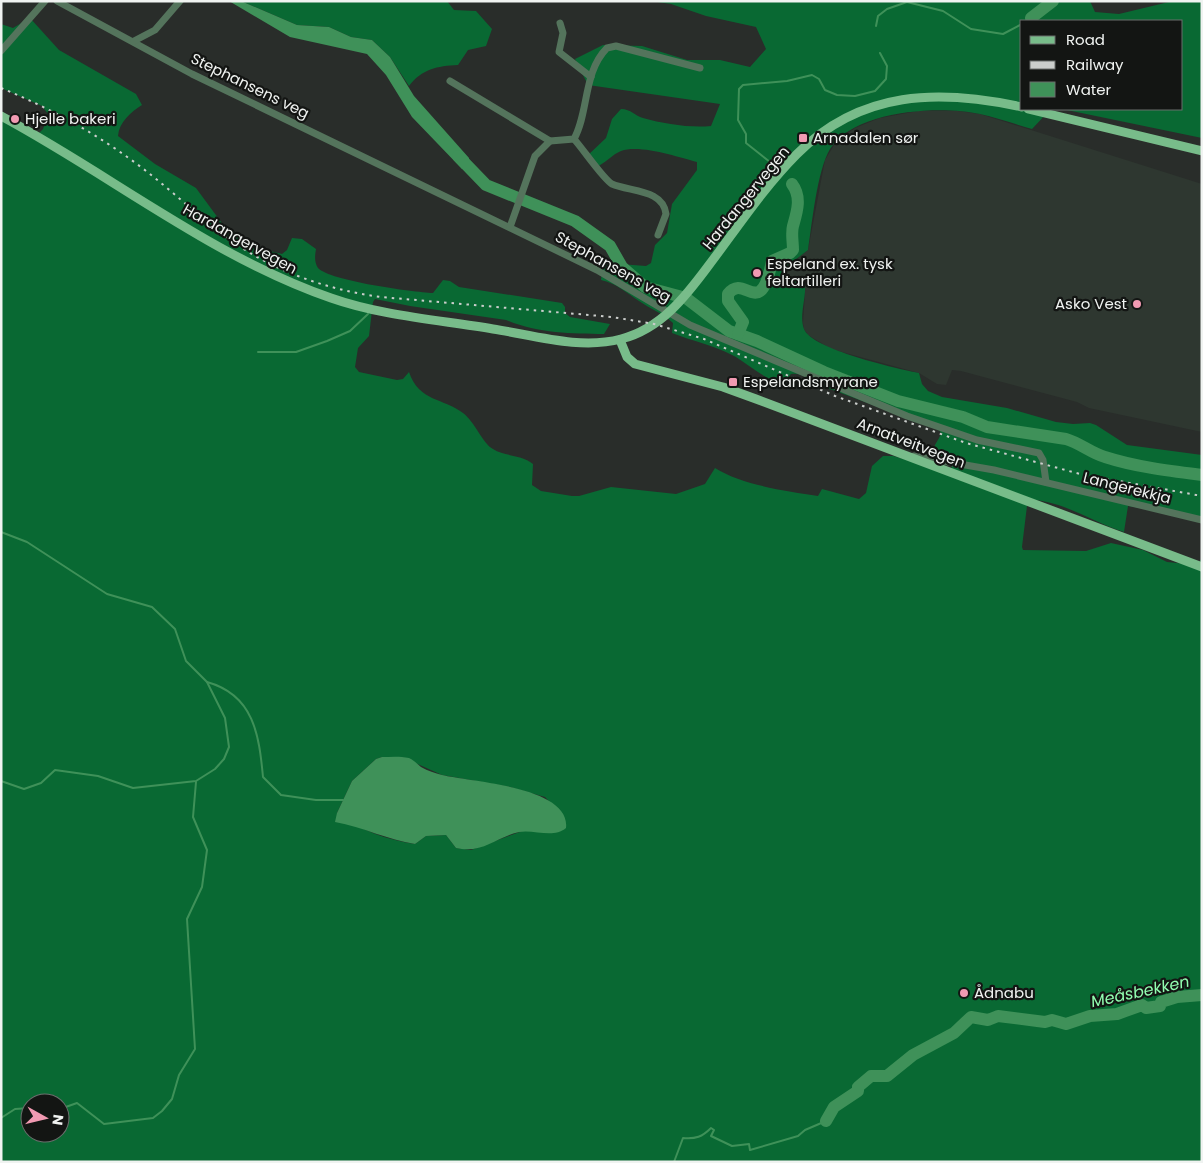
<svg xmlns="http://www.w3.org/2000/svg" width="1203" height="1163" font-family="Poppins,sans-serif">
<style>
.built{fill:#2e3730}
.forest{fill:#096933;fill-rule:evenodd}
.water{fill:#3f9159}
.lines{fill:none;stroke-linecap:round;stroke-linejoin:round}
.stream{stroke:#3f9159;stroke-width:2}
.river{stroke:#3f9159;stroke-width:12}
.minor{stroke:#54745c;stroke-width:7}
.major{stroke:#78bc8a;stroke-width:9}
.rail{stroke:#cbcecc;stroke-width:2;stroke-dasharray:2.5 5;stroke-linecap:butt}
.poi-dot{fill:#f19ab2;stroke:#131513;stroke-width:2}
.labels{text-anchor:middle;stroke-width:4.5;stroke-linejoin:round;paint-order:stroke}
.street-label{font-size:15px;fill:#f0f3f1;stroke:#131513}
.poi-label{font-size:15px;fill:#f0f3f1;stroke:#131513;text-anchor:start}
.water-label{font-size:16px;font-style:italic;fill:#91fdb0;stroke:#131513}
</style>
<rect width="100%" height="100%" fill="#292d2a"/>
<path class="built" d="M 918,111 L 958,111 L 980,114 L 1202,184 L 1202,432 L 1089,408 L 1077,402 L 961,371 L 952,370 L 946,385 L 937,384 L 919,373 L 831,349 L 808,335 L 804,329 L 803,323 L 805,293 L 796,281 L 784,276 L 786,267 L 808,250 L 825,160 L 836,142 L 855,128 L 880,118 Z"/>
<g class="forest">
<path d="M 241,1 L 447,1 L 454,10 L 476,11 L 492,29 L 486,46 L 468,50 L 458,65 C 437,66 422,69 409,86 L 390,57 L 372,40 L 351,37 L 329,27 L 297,25 Z"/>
<path d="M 651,1 L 1090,1 L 1095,12 L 1119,14 L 1173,1 L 1202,1 L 1202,138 L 1062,109 L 1182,109 L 1182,21 L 1022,21 L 1022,109 L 1058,109 L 1049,111 L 1032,129 C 1015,124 997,118 980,114 C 940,105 854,110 830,149 C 817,171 812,224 808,250 L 786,267 L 784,276 L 805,286 C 806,299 799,316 804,329 C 811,349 898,369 919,373 L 922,384 L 928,391 L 942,397 L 1007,408 L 1056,422 L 1073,424 L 1090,423 L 1096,425 L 1127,445 L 1202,455 L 1202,518 L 1128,506 L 1124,532 C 1094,523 1067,503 1035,500 L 1027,506 L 1022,547 L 1023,550 L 1086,551 L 1111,543 L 1143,550 L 1167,562 L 1197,565 L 1202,558 L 1202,1162 L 1,1162 L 1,118 L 38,134 L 43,129 L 48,114 L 42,106 L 1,88 L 1,24 L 13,28 L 30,18 L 59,50 L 136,94 L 142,105 C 131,112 119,122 118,136 L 155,164 L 196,188 L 224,226 L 266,250 L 282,254 L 287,250 L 292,238 L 302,239 L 316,249 C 315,255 314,262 318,268 C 330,281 413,292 433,293 L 443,280 L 450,281 L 459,287 L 562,303 L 565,307 L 565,313 L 570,317 L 610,324 L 604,334 C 572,334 536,333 506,320 L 410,306 L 375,299 L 373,302 L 369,336 L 358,348 L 355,367 L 359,372 L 397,380 L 403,379 L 409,372 C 419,402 444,398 463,413 C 475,422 483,444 493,449 C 505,457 521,454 533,464 L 532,485 L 541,491 L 572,496 L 579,496 L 611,487 L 676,494 L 705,484 L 715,468 C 742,485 786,491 818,496 L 822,489 L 859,499 L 866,493 L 872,466 L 883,456 L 893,456 L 951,472 L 953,458 L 933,454 C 933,444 939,441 941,433 L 939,430 C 899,414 859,400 819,385 C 808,381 804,372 791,374 L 783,383 C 765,381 748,363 732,355 C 713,345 692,341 672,333 L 673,323 C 661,312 652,310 639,301 C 627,293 616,283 601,280 L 603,264 L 607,263 L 646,266 L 651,263 L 655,245 L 667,233 L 672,204 L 697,170 L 697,162 C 678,157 640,144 621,151 C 613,154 604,164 595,168 L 586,157 L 606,138 L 612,119 L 621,109 C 631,109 635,116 643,118 C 664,124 690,128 711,126 L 720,104 L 588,85 L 575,59 L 603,45 L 642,46 L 687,60 L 720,60 L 750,67 L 766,49 L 756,27 L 706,16 L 671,4 ZM 382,757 L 402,757 L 442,775 L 510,787 L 545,797 L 563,816 L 471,850 L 456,848 L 446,835 L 426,836 L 415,844 C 387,840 360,830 337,813 L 352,781 L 376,759 ZM 30,1103 L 60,1103 L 60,1133 L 30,1133 Z"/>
</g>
<g class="water">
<path d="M 229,1 L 241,1 L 297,25 L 329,27 L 351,37 L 372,40 L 390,57 L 414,96 L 469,158 L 469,170 L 462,169 L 412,117 L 386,75 L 367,54 L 290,37 Z"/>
<path d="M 382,757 C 390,757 400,756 409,758 C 414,760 417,764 421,767 C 428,771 435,773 442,775 C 470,782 571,786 566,828 C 553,839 534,829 519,832 C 496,837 483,854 456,848 L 446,835 L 426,836 L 415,844 C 388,840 363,827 335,822 L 337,813 L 352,781 L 376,759 Z"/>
</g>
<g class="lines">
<g class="stream">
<path d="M 1026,21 L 1031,18"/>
<path d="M 876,26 L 878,16 L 887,9 L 907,2 L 943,11 L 971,29 L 1003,34 L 1022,24"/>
<path d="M 770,162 L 746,143 L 746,134 L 738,120 L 739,89 L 743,85 L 787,81 L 812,75 L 819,79 L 825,90 L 837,95 L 855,96 L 875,91 L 886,79 L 887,66 L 880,53"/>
<path d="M 258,352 L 296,352 L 327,341 L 350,331 L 368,314"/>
<path d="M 1,532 L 27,542 L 107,594 L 152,607 L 175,629 L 186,661 L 207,682 L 225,718 L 229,747 L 224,759 L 215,769 L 196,781 L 133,788 L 98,776 L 55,770 L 41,783 L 24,789 L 1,781"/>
<path d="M 207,682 C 254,695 259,735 263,777 L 281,795 L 316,800 L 343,800"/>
<path d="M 60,1109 L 77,1103 L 104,1124 L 153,1118 L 162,1111 L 172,1099 L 179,1075 L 195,1049 L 187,919 L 202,887 L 207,850 L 193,817 L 196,782"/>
<path d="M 1,1118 L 15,1109 L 30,1108"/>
<path d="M 674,1162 L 683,1138 C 696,1139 702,1137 711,1128 L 714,1130 L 711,1136 L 732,1146 L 749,1144 L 750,1150 L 798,1136 L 805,1130 L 826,1121"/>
</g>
<g class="river">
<path d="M 1031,18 L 1053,1"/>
<path d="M 458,156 L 486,185 L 575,221 L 610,246 L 622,267 L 645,287 L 686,298 L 729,331 L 757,341 L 824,372 L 898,401 L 963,417 L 987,427 L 1066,439 C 1080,443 1091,453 1105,457 C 1136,467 1170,471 1202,475"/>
<path d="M 738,334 L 743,322 L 728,301 L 728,294 C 745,272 760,322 772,261 L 790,253 L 793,250 C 793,242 791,233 793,226 C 797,212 802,197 792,184"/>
<path d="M 826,1121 L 834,1107 L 858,1091 L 858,1087 L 871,1076 L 887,1076 L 913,1055 L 954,1033 L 971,1017 L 988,1020 L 998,1016 L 1045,1022 L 1052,1020 L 1066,1024 L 1090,1016 L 1117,1014 L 1142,1005 L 1146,1008 L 1160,1006 L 1161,1002 L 1177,997 L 1202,995"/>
</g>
<g class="minor">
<path d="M 57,1 L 192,74 L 597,270 L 690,325 L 907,416 L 977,440 L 1039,453 L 1043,460 L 1046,482"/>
<path d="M 560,23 L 563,33 L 559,52 L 591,77"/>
<path d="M 134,41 L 155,30 L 180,1"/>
<path d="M 1,51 L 45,1"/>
<path d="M 450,81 L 550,141"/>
<path d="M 574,139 C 583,149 604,180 612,184 C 630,192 663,189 666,214 L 658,235"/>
<path d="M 510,227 L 535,156 L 550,141 L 574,139 C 589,112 583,72 607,48 L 616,46 L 700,68"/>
<path d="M 914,456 L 994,470 L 1202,520"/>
</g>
<g class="major">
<path d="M 1028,109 L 1202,151"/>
<path d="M 1,116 C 111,175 212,257 331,298 C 382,316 440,320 493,329 C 533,335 580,350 621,339 C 661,329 686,296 709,265 C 737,228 764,187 797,154 C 861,90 939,89 1022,107"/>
<path d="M 620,340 L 627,357 L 635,364 L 723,387 L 756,399 L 1202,567"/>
</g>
<path class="rail" d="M 1,88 C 47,107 90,130 130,159 C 161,181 188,207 218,231 C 265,268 322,289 381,297 L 612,317 L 654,324 L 704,339 L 835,396 L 966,443 L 1080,474 L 1202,496"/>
</g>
<g class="poi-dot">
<circle cx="15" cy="119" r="5"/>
<rect x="798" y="133" width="10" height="10" rx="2.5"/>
<circle cx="757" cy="273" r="5"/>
<circle cx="1137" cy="304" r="5"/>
<rect x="728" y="377" width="10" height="10" rx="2.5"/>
<circle cx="964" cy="993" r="5"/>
</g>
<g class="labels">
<g class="street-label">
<text transform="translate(250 86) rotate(26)" y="5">Stephansens veg</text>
<text transform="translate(746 198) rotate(-51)" y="5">Hardangervegen</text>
<text transform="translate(240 239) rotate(29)" y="5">Hardangervegen</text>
<text transform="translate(613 267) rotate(29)" y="5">Stephansens veg</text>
<text transform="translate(911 443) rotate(21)" y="5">Arnatveitvegen</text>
<text transform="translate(1127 488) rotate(14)" y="5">Langerekkja</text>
</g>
<g class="poi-label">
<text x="25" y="124">Hjelle bakeri</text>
<text x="813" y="143">Arnadalen sør</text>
<text x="767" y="269">Espeland ex. tysk<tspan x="767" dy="17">feltartilleri</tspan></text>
<text x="1127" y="309" text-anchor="end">Asko Vest</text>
<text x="743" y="387">Espelandsmyrane</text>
<text x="974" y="998">Ådnabu</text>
</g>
<g class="water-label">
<text transform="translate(1140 991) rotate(-12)" y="6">Meåsbekken</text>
</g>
</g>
<rect width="1203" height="1163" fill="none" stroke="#f0f3f1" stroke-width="5"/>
<rect x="1020" y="20" width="162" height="90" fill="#131513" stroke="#6b6e6c"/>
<rect x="1030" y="36" width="25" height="8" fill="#78bc8a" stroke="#6b6e6c"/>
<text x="1066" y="45" font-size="15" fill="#f0f3f1">Road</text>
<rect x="1030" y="61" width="25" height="8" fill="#cbcecc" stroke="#6b6e6c"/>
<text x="1066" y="70" font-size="15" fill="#f0f3f1">Railway</text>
<rect x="1030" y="82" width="25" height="15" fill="#3f9159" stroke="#6b6e6c"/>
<text x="1066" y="95" font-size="15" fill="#f0f3f1">Water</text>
<g transform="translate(45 1118) rotate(98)"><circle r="24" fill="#131513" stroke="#6b6e6c"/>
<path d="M0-4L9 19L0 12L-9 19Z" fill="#f19ab2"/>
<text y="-8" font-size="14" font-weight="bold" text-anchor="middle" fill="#f0f3f1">N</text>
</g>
</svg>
